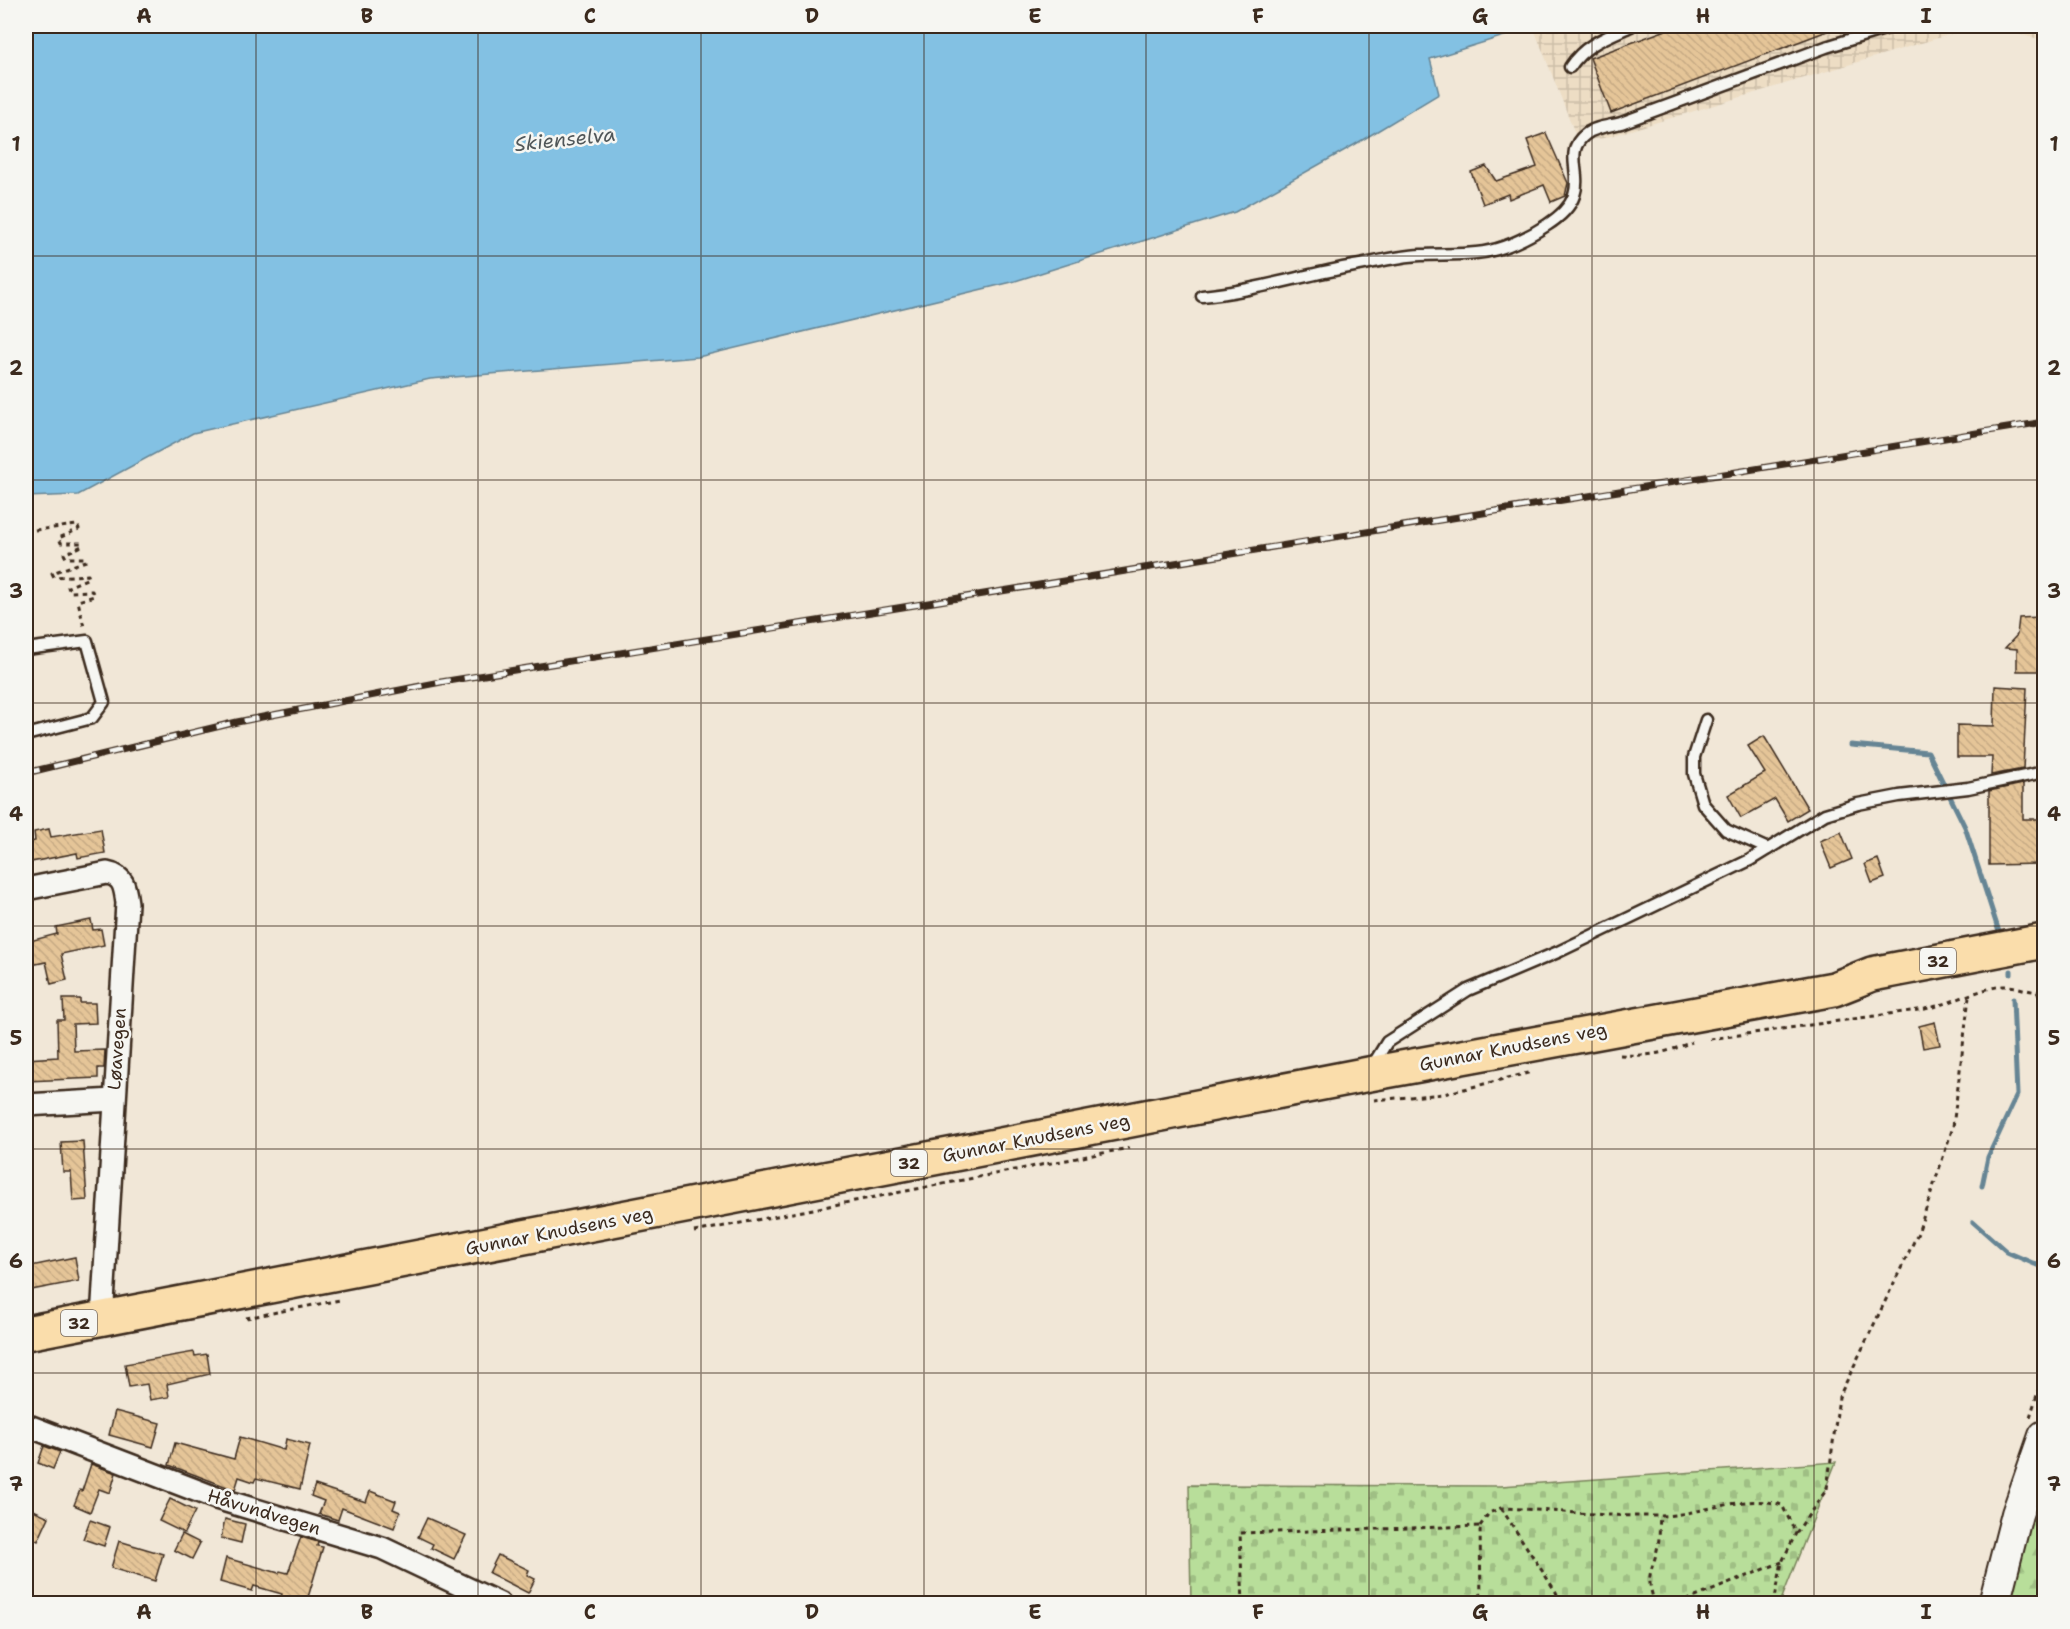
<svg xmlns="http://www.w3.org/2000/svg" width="2070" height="1629" font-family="'Shantell Sans',sans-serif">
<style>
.industrial{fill:url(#industrial-grid)}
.forest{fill:url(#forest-firs);stroke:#7a845c;stroke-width:1.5}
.cemetery{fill:url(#cemetery-stones);stroke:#7a845c;stroke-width:1.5}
.water{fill:#83c1e3;stroke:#668594;stroke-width:1.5}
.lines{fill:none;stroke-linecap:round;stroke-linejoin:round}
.stream{stroke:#668594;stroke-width:5}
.building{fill:url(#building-back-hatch);stroke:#3b2a1e;stroke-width:1.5}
.lane-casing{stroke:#3b2a1e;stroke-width:15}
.street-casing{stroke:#3b2a1e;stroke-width:26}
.secondary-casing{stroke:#3b2a1e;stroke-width:34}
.primary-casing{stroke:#3b2a1e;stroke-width:38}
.path{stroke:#3b2a1e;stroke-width:3;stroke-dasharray:4.5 4.5;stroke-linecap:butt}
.lane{stroke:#f6f6f2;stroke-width:10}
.street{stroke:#f6f6f2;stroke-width:21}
.secondary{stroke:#f6f6f2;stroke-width:30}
.primary{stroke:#faddab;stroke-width:33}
.rail-casing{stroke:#3b2a1e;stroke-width:7}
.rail{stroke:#f6f6f2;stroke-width:4.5;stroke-dasharray:14;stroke-linecap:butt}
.grid{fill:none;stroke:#3b2a1e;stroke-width:1.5;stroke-opacity:0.55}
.labels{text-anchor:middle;stroke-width:5;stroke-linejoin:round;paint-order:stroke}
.shield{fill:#f6f6f2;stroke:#73675e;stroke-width:1.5}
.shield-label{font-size:16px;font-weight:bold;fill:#3b2a1e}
.street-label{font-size:18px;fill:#3b2a1e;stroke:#f6f6f2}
.water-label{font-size:20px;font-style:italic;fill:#515759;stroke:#f6f6f2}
.neatline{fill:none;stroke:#3b2a1e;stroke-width:2}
.grid-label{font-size:20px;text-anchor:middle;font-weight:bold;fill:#3b2a1e}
</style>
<defs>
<pattern id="industrial-grid" width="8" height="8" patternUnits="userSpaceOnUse" patternTransform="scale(1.5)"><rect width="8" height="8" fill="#edddc4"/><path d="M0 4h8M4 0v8" fill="none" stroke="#ccbea8"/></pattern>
<pattern id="forest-firs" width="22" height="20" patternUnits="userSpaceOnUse" patternTransform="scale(1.5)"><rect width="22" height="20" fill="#b8de9a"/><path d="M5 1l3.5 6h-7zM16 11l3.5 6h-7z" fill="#9fbf84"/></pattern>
<pattern id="cemetery-stones" width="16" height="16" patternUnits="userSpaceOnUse" patternTransform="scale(1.5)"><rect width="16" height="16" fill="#b8de9a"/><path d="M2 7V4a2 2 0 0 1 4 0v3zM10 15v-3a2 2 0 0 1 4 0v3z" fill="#9fbf84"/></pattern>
<pattern id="building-back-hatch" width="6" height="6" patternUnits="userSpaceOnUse" patternTransform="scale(1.5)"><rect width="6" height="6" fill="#e5c598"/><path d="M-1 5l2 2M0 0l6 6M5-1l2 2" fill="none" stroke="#c5a983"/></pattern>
</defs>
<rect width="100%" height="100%" fill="#f1e7d7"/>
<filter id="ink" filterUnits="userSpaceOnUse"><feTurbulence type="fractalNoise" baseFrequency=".0167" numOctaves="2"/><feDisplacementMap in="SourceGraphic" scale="12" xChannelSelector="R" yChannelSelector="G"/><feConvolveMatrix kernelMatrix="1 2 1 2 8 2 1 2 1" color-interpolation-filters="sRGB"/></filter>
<g filter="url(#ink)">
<g class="industrial">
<path d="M 1533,26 L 1978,26 L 1604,138 L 1578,141 Z"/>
<path d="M 1983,26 L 2044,26 L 2044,40 Z"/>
</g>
<path class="forest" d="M 2044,1426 L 2044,1603 L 1998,1604 Z"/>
<path class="cemetery" d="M 1836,1462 L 1780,1603 L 1191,1603 L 1189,1485 L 1501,1486 Z"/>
<path class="water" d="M 26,26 L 1536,26 L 1430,59 L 1439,94 L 1354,145 L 1235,212 L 1012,282 L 698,357 L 430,379 L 193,433 L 78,495 L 26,497 Z"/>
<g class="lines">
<g class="stream">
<path d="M 1851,745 L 1928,752 L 1965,827 L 2001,938"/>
<path d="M 2011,971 L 2011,974"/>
<path d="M 1982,1186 L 1988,1157 L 2017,1095 L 2013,999"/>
<path d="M 1973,1222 L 2007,1252 L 2044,1268"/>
</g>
</g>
<g class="building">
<path d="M 1677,26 L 1837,26 L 1838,27 L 1611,113 L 1590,58 Z"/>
<path d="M 1546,133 L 1568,183 L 1565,196 L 1551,202 L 1544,185 L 1509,199 L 1508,194 L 1483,204 L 1471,172 L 1486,166 L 1496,181 L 1537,167 L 1527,140 Z"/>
<path d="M 2041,617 L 2041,627 L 2044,627 L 2042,671 L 2017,671 L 2017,649 L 2005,648 L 2017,635 L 2019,618 Z"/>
<path d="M 1995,686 L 2027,688 L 2023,769 L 1991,775 L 1992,757 L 1957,757 L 1957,725 L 1994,726 Z"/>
<path d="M 1764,736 L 1808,809 L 1788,821 L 1775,799 L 1741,818 L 1728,795 L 1765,773 L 1748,746 Z"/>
<path d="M 2023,784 L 2023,819 L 2044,819 L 2044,864 L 1989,865 L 1989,791 Z"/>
<path d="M 49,829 L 51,837 L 101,829 L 105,853 L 78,858 L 77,853 L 26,863 L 26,843 L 35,841 L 34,832 Z"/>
<path d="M 1841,832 L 1852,859 L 1831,868 L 1820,841 Z"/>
<path d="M 1878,859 L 1885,878 L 1872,883 L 1865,864 Z"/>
<path d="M 91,920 L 93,930 L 101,929 L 104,945 L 61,954 L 67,980 L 51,984 L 46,962 L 26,966 L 26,942 L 57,934 L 56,927 Z"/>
<path d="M 63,999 L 80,999 L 80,1003 L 95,1003 L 96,1023 L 73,1024 L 74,1051 L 105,1050 L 104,1068 L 98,1068 L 98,1078 L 26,1081 L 26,1059 L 58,1057 L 57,1020 L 64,1020 Z"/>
<path d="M 1935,1022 L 1940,1045 L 1923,1048 L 1919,1026 Z"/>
<path d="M 83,1141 L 87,1200 L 73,1201 L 71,1172 L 63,1172 L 61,1142 Z"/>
<path d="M 75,1257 L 79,1281 L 26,1291 L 26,1267 Z"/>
<path d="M 194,1352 L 195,1356 L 207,1354 L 210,1374 L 167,1384 L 169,1397 L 150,1400 L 147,1384 L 129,1387 L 125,1364 Z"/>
<path d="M 115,1411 L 160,1423 L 153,1447 L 109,1435 Z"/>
<path d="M 240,1437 L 284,1450 L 286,1439 L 310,1445 L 300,1489 L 256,1478 L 254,1482 L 239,1477 L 235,1490 L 169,1465 L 175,1443 L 234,1459 Z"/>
<path d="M 44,1446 L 60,1452 L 53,1469 L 38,1463 Z"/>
<path d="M 91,1464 L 116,1473 L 110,1493 L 99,1489 L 90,1512 L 74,1505 L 80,1490 L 82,1491 Z"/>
<path d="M 315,1485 L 366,1502 L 370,1491 L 396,1501 L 393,1509 L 400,1512 L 394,1528 L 342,1508 L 338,1520 L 319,1514 L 324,1501 L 311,1496 Z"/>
<path d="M 170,1499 L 195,1511 L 184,1533 L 159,1521 Z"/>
<path d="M 29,1508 L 49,1517 L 38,1541 L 26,1535 L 26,1516 Z"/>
<path d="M 427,1518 L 466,1535 L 454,1559 L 431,1548 L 433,1544 L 418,1537 Z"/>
<path d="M 225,1519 L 245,1524 L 241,1543 L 221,1538 Z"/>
<path d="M 90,1520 L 110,1527 L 104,1546 L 83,1539 Z"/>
<path d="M 182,1534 L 200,1543 L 192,1559 L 174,1550 Z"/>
<path d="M 301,1537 L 318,1542 L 317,1546 L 323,1547 L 306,1604 L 280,1604 L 282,1594 L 254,1586 L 252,1591 L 220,1582 L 226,1558 L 279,1573 L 280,1571 L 288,1573 Z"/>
<path d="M 119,1541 L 163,1554 L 155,1581 L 111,1568 Z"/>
<path d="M 498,1555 L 529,1570 L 527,1575 L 535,1579 L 528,1593 L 489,1573 Z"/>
</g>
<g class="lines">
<defs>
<g id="lane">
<path d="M 1570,67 C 1585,44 1607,37 1631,26"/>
<path d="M 1202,296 C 1254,291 1303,275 1354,266 C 1376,262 1398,256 1421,255 C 1439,254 1458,255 1476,253 C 1500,251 1527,238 1547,225 C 1604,189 1554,158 1586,134 C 1594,127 1610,126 1621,123 L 1826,47 L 1894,26"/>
<path d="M 26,649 L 87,641 L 104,702 L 92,718 L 26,735"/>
<path d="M 1706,720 L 1694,757 L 1694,774 L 1703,804 L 1726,830 L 1768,849"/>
<path d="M 1371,1068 L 1387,1042 L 1468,990 L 1558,952 L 1750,860 L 1825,814 L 1858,804 L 1899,796 L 1968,788 L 2044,772"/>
</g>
<g id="street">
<path d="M 26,889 L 107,873 C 124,876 125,888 127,903 L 102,1319"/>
<path d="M 26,1105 L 114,1100"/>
<path d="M 26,1425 L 216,1498 L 382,1548 L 500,1604"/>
</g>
<path id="secondary" d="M 1994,1604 L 2017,1514 L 2044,1436"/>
<path id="primary" d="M 26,1333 L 1369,1074 L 1834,989 L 1872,974 L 2044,941"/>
</defs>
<use href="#lane" class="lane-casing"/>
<use href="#street" class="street-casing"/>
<use href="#secondary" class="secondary-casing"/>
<use href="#primary" class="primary-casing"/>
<g class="path">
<path d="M 26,531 L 78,525 L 79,529 L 59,538 L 61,543 L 81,543 L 82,546 L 64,554 L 66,558 L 85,558 L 86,561 L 52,573 L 54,577 L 88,575 L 89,578 L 68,587 L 70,592 L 92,591 L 94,596 L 78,601 L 84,627"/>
<path d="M 2037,992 L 2044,1003"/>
<path d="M 1710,1039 L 1925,1009 C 1951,1004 1977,989 2003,986 C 2017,985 2031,994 2044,991"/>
<path d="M 1620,1055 C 1652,1056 1662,1054 1692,1042"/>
<path d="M 1374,1100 L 1444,1094 L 1532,1072"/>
<path d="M 694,1232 L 1129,1148"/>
<path d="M 246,1318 L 340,1300"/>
<path d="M 2030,1417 L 2044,1373"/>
<path d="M 1501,1508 L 1556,1592 L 1561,1604"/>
<path d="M 1480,1526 L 1489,1513 L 1501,1508 C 1553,1510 1606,1517 1658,1516 C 1699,1516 1742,1493 1782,1505 L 1796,1533 L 1782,1562 L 1774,1604"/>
<path d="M 1796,1533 L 1827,1489 L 1839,1397 L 1918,1233 L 1953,1127 L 1969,997"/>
<path d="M 1243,1604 L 1240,1533 L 1480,1526 L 1481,1604"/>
<path d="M 1655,1604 C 1644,1571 1653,1573 1658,1545 C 1660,1535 1659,1525 1660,1516"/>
<path d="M 1678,1604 L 1782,1562"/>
<path d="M 1840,1604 L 1841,1604"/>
</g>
<use href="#lane" class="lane"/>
<use href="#street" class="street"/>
<use href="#secondary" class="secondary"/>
<use href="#primary" class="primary"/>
<defs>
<path id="rail" d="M 26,773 L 237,722 L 441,682 L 2044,422"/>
</defs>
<use href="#rail" class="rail-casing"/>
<use href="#rail" class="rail"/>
</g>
</g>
<path class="grid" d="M 256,26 L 256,1604M 478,26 L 478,1604M 701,26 L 701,1604M 924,26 L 924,1604M 1146,26 L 1146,1604M 1369,26 L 1369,1604M 1592,26 L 1592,1604M 1814,26 L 1814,1604M 26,256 L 2044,256M 26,480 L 2044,480M 26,703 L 2044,703M 26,926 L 2044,926M 26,1149 L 2044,1149M 26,1373 L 2044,1373"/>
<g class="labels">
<g class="shield">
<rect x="1920" y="948" width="36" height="26" rx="4.5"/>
<rect x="891" y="1150" width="36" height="26" rx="4.5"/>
<rect x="61" y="1310" width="36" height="26" rx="4.5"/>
</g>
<g class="shield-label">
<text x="1938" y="967">32</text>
<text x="909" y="1169">32</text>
<text x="79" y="1329">32</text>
</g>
<g class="street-label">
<text transform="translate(1513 1047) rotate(-11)" y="6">Gunnar Knudsens veg</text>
<text transform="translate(117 1049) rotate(-86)" y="6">Løavegen</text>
<text transform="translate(1036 1138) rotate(-11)" y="6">Gunnar Knudsens veg</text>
<text transform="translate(559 1231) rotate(-11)" y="6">Gunnar Knudsens veg</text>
<text transform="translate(264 1512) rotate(17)" y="6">Håvundvegen</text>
</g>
<g class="water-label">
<text transform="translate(565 139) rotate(-6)" y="7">Skienselva</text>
</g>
</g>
<rect width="2070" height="1629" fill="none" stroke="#f6f6f2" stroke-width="66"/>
<rect x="33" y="33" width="2004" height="1563" class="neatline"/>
<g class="grid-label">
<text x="144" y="23">A</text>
<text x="367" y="23">B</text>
<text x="590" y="23">C</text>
<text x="812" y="23">D</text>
<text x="1035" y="23">E</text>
<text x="1258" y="23">F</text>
<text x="1480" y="23">G</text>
<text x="1703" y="23">H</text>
<text x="1926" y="23">I</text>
<text x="16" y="151">1</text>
<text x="2054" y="151">1</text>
<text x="16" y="375">2</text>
<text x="2054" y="375">2</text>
<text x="16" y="598">3</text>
<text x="2054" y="598">3</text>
<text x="16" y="821">4</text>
<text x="2054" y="821">4</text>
<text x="16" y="1045">5</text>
<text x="2054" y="1045">5</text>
<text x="16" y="1268">6</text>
<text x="2054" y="1268">6</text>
<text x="16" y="1491">7</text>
<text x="2054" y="1491">7</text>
<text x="144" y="1619">A</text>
<text x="367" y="1619">B</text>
<text x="590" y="1619">C</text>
<text x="812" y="1619">D</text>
<text x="1035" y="1619">E</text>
<text x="1258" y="1619">F</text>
<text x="1480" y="1619">G</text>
<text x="1703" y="1619">H</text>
<text x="1926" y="1619">I</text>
</g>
</svg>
